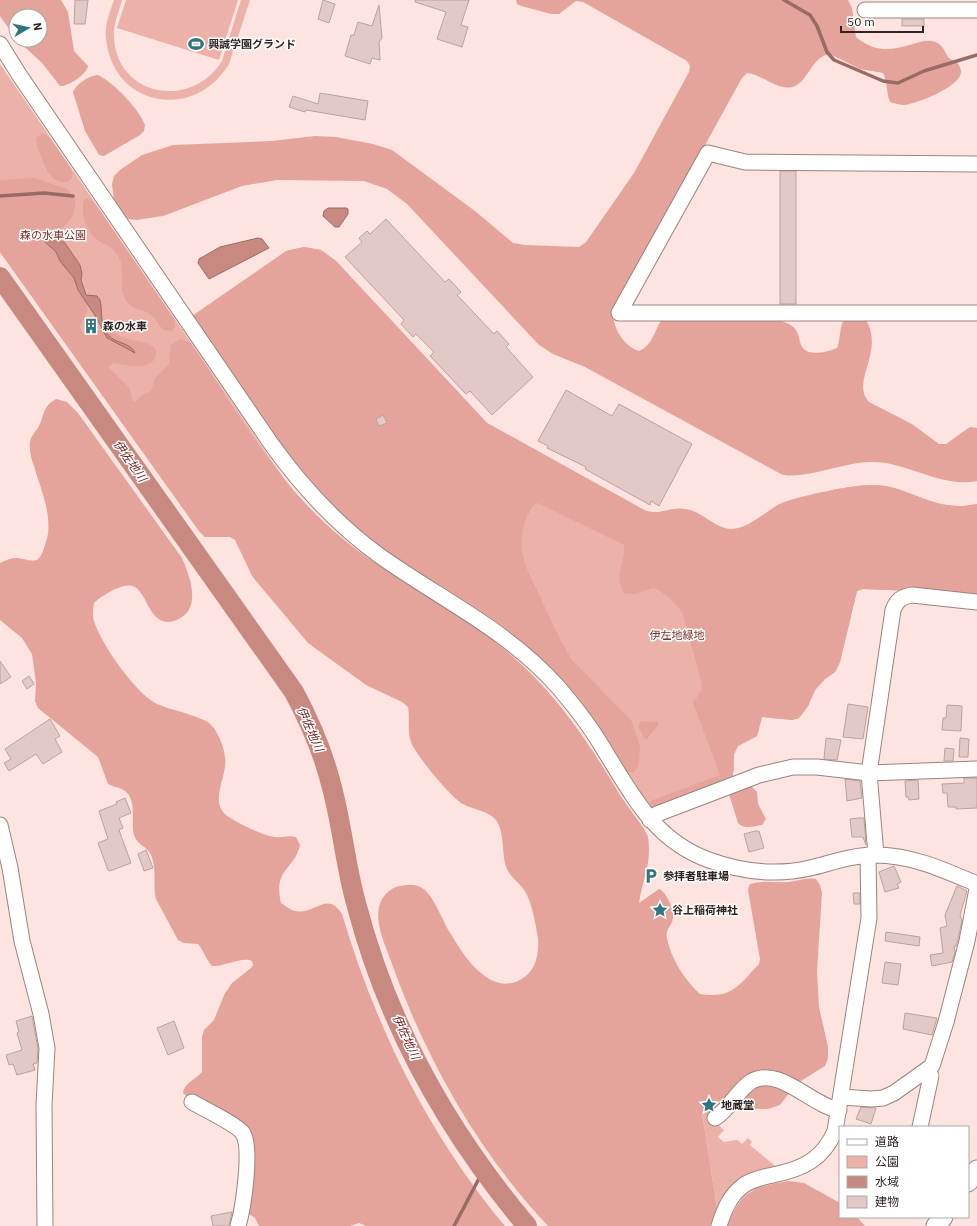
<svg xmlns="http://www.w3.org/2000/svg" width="977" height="1226" font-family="'IBM Plex Sans','Noto Sans JP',sans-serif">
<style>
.green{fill:#ecb1a8}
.forest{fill:#e5a49b}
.water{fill:#c88980;stroke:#9a6b64}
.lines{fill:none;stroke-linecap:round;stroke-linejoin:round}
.stream{stroke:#9a6b64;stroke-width:3.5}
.river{stroke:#c88980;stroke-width:20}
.building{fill:#e3c9c5;stroke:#bba29f}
.minor-casing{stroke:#9a837f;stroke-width:17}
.major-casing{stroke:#9a837f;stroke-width:21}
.minor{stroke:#fff;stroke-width:15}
.major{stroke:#fff;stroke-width:19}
.labels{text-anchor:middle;stroke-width:3;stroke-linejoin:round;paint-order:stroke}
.poi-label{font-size:11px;font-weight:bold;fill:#2e2423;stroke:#fff;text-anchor:start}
.park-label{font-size:11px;fill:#7d3029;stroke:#fff}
.water-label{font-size:12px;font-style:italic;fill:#722620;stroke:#fff}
</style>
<rect width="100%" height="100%" fill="#fee4e0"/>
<g class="green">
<path d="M 114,0 L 122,0 C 119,12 113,24 114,36 C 115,96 191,111 222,61 L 241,0 L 250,0 L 229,64 C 194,122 112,107 106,38 C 104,25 110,12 114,0 Z"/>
<path d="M 126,0 L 238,0 L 219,60 L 117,28 Z"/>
<path d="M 0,64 L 283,477 L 212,537 L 205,537 L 199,531 L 0,252 Z"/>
<path d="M 304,247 L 321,250 L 336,261 L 487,423 L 646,511 C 660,515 670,507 684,509 C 702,510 716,531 734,529 C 751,527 767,510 782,503 C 800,496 852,485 871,485 C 898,484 921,501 947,505 C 957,507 967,506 977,504 L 912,591 L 863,589 L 857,591 L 840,662 L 835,672 L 825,679 L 815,690 L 808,706 L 799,718 L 792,720 L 762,717 L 757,736 L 738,746 L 734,754 L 734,771 L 652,809 L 645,802 L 598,726 L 544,662 L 501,625 L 386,551 L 278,441 L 286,251 Z"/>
<path d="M 713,1108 L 716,1123 L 724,1130 L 718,1137 L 724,1142 L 737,1140 L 742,1144 L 748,1138 L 752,1142 L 750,1145 L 775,1166 C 746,1172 730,1180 717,1208 L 702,1113 Z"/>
</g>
<g class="forest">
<path d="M 0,0 L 61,0 L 68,12 L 74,51 L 88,66 C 87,74 68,87 60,86 L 42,63 L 17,40 L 40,40 L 40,16 L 16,16 L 16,39 L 0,16 Z"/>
<path d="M 516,0 L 848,0 L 852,8 L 856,37 C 891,67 921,30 939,44 C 944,48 945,52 948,57 C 951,60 955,61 958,64 C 960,66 961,70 961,72 C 960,87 918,103 905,105 C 900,105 896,104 890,102 C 886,93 888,82 883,73 L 860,69 L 832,55 C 814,52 809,80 795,86 C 779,93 762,74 747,73 L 742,78 L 614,310 C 611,326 623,346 639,351 C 653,345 654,331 662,319 L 778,320 C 784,322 792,324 796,330 C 799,335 799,340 801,345 C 807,358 827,352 837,348 C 841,338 839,328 844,319 L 866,320 C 885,352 850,382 869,402 L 912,424 L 939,444 L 946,444 L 970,427 L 977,428 L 977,481 C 939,488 909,462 872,462 C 847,461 801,481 781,474 L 585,367 L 553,354 L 539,345 L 407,204 L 387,189 L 364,181 L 277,180 L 242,186 L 163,216 L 137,220 L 129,219 L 123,215 L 114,201 L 112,184 L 114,176 L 120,170 L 142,155 L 173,145 L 272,141 L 315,136 L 336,137 L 373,144 L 392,150 L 475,211 L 513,243 L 525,245 L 579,247 L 586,242 L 634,173 L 689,72 L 690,66 L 687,61 L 583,2 L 576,1 L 559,14 L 551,14 L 521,6 L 517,4 Z"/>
<path d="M 98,75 C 113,82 139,109 145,125 L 144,131 L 140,135 L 104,156 L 99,155 L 85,131 L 73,92 C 76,84 90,75 98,75 Z"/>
<path d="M 42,133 L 49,137 L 71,169 C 77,183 61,186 52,177 C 46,171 38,150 36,142 L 36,138 Z"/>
<path d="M 35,178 L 67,189 L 75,198 C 78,218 61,232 45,240 L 56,252 L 59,258 L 74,278 L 78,290 L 86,301 L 88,310 L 80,327 L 84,334 L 102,330 L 111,341 L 132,353 L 120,341 L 109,336 L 105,326 L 108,325 C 111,328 112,332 116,334 C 127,342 150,340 156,349 C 159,372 128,366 114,363 L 109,366 L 110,369 L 129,387 L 133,401 L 135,402 L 142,395 L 151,391 L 155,378 L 169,364 L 171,345 L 180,339 L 191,343 C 233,405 271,473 326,524 C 376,571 439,599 493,640 C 547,682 582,731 617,790 C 622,800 647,830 648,837 C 652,864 643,877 639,903 L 659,889 C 666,891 675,911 673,918 C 672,926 665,929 667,938 C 671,959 685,980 700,994 C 732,999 739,985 759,964 L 760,959 L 748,890 L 750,884 C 762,880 776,883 788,882 C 798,881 806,877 816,879 L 820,885 L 822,893 L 817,971 L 819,1007 L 828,1047 L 828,1058 L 825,1066 L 796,1084 L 780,1105 L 768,1109 L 754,1109 L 742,1104 L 733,1103 L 702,1113 L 717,1208 L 710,1226 L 548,1226 C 478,1152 426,1059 392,964 C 386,946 375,926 379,907 C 381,898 388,890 396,887 C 405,885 414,883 422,888 C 434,895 443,923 451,934 C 465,959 494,1001 526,976 C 536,968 539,953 538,939 C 536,926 533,908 527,895 C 521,882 508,878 505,863 C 502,850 504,829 495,819 C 487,810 473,810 463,804 C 452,799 415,754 411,742 C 407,731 410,718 408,707 L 402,702 L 366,685 L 308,643 L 252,576 L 235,540 L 230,537 L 205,537 L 199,531 L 0,252 L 0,180 Z"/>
<path d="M 87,198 L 93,201 L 174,319 L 175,327 L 172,331 L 164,330 C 158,326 156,318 150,314 C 141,308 134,312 126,300 C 117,287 127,269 118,256 C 111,245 108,247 99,241 C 86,233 80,213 84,200 Z"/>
<path d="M 304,247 L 321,250 L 336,261 L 487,423 L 646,511 C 660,515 670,507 684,509 C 702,510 716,531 734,529 C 751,527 767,510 782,503 C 800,496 852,485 871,485 C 898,484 921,501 947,505 C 957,507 967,506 977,504 L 977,598 L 912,591 L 863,589 L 857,591 L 840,662 L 835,672 L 825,679 L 815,690 L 808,706 L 799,718 L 792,720 L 762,717 L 757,736 L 738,746 L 734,754 L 733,778 L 652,809 L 650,803 L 653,800 L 720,775 L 693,703 L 701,691 L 702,684 L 683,615 C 678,604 665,593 654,588 L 634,594 L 624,593 C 613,575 626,562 624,545 L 538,503 L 533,505 L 525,521 L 522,536 L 522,552 L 526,567 L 560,639 L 572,660 L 631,720 L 640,745 L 639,764 L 634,772 L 629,772 L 625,770 C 593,716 552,663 501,625 C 448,586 388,558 339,513 C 307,484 283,448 259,413 C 237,381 215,348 192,316 L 286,251 Z"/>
<path d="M 56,399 L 67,402 L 78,413 L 182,558 C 189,574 201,605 182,617 C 178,620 172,622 167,622 C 147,620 147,590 132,586 C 123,583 101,596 94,603 C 93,609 92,615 94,621 C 101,644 134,691 155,703 C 168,710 206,716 213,727 C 219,735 224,747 225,757 C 228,776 209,800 226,815 C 235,822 264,836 275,837 C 283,838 288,835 296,837 L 300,845 C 294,871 273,868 281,903 C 285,905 290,910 295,911 C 315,915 327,890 342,914 C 376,1028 428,1134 505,1226 L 366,1226 L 359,1223 L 350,1226 L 259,1226 L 255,1218 L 247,1213 L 250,1145 L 183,1093 C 184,1083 195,1080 202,1072 L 202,1037 L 204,1030 L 214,1020 L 224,995 L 232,983 L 251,968 L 253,965 L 252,961 C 243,956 223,967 212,966 C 206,960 204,951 198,944 L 184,943 L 178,940 L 156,899 C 152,884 158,868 150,853 C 146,846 137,845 134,835 C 130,822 138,801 125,791 C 120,787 113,787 108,784 L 98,757 L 38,708 L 35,701 L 36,683 L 32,654 L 22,638 L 0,620 L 0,563 C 5,560 11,558 17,558 C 24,558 32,563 38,559 C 42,556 43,550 45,545 C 55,520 41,491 34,466 C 31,459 29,449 30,442 C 31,435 36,432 39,426 C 45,414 42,407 56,399 Z"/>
<path d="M 641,721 L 657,722 L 659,724 L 647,739 L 644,738 L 638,726 Z"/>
<path d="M 747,786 L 752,787 L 757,792 L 758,804 L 766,819 L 762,825 C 754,826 744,830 738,823 L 729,794 Z"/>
<path d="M 788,1181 L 804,1183 L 840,1203 L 840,1217 L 857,1217 L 865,1226 L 727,1226 C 742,1190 751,1188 788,1181 Z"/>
</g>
<g class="water">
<path d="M 328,208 L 346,208 L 348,209 L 348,214 L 339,227 L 335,227 L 323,216 L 324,211 Z"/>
<path d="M 50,238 L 55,238 L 65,243 L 80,265 L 82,274 L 81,280 L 86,295 L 97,296 L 100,300 C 103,311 99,325 109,336 C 116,343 131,343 135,353 L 107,338 L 96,317 L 78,290 L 74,278 L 60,261 L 56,252 L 45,242 L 45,240 Z"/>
<path d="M 258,238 L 262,239 L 269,248 L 209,279 L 198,263 L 199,259 L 220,247 Z"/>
</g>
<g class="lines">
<g class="stream">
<path d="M 784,0 L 810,15 L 817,26 L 827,52 L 834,60 L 883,81 L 898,83 L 924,71 L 977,55"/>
<path d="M 0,196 L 44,193 L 73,196"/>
<path d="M 454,1226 L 483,1171"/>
</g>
<path class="river" d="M 0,277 L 294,692 C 310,722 323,752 331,784 C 342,823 345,864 356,903 C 387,1023 447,1131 527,1226"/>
</g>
<g class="building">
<path d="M 75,0 L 88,0 L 85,24 L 74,24 Z"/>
<path d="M 323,0 L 335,4 L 329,23 L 318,19 Z"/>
<path d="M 415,0 L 469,0 L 461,25 L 468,27 L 462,47 L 437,39 L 446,12 L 415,2 Z"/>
<path d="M 379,5 L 382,38 L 379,42 L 380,60 L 372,58 L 370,64 L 345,56 L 351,35 L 354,35 L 358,22 L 372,26 Z"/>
<rect x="902" y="19" width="22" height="7"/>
<path d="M 320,93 L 368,101 L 365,120 L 306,110 L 305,112 L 289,107 L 293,96 L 318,104 Z"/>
<rect x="780" y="171" width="16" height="133"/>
<path d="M 386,219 L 445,282 L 449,279 L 461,292 L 457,295 L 494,334 L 497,331 L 509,344 L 506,347 L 533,377 L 492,415 L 470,391 L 466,394 L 430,356 L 434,352 L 416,334 L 413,337 L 401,324 L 404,320 L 345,257 L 362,242 L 359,238 L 367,231 L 370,234 Z"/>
<path d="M 566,390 L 612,416 L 619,404 L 692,444 L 659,506 L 651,501 L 650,505 L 585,469 L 586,467 L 547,448 L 548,446 L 538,441 Z"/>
<path d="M 383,415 L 387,423 L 379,426 L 376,419 Z"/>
<path d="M 0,661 L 11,677 L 0,684 Z"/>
<path d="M 29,676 L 34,684 L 27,689 L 22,681 Z"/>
<path d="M 848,704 L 868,707 L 863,739 L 843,737 Z"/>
<path d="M 947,705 L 962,706 L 961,731 L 942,730 L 943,718 L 946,718 Z"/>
<path d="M 50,719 L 60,736 L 55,739 L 62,752 L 43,764 L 36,754 L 9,771 L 4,763 L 11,759 L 5,749 Z"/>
<path d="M 826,738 L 841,740 L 837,760 L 824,759 Z"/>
<path d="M 960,738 L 969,739 L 968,757 L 959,757 Z"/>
<path d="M 945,748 L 954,749 L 953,761 L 944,761 Z"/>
<path d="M 964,778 L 977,778 L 977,808 L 956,809 L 956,807 L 948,807 L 947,793 L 943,793 L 942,784 L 964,783 Z"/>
<path d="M 845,779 L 860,781 L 862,798 L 847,801 Z"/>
<path d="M 918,780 L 919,799 L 909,800 L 908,797 L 906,797 L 905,781 Z"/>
<path d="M 125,798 L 131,813 L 119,818 L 123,828 L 119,830 L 131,863 L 110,871 L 108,870 L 98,843 L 108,839 L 99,811 L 117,804 L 116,802 Z"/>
<path d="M 859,818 L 864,818 L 866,845 L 863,837 L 852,837 L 850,819 Z"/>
<path d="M 755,831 L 759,831 L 764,848 L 749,852 L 744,834 Z"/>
<path d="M 146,850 L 153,868 L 144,871 L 138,854 Z"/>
<path d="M 894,866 L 901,882 L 897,884 L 899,888 L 885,892 L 879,872 Z"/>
<path d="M 957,886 L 967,891 L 960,915 L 962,921 L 958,939 L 956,946 L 954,946 L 955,952 L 952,962 L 932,966 L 930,955 L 943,953 L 940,928 L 947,926 L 945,915 Z"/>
<path d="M 853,893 L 860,893 L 860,904 L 854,904 Z"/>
<path d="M 886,932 L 920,937 L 919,946 L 885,941 Z"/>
<path d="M 885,962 L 901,964 L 898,985 L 882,983 Z"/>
<path d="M 905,1013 L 937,1018 L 932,1035 L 903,1029 Z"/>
<path d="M 32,1016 L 38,1049 L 37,1063 L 33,1064 L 35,1070 L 17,1075 L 13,1064 L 9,1065 L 6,1055 L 22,1050 L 17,1033 L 19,1032 L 16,1021 Z"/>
<path d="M 174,1021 L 184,1048 L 168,1055 L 157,1028 Z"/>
<path d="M 861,1107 L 876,1108 L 871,1124 L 856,1119 Z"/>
<path d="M 232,1212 L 229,1226 L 213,1226 L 211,1216 Z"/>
</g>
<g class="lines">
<defs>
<g id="minor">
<path d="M 865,10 L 977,10"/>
<path d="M 0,44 L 20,76 L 272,445 C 303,488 337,525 380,556 C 442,600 508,630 559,688 C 577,709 593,730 606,753 C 634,798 656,841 709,860 C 742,872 775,876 810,868 C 831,863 852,855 875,855 C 912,855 944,870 977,884"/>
<path d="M 977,164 L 745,162 L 708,153 L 619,313 L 977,313"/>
<path d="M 650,820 L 657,814 L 759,775 L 793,767 L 817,767 L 869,773 L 977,769"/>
<path d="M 0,825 L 10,868 L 22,941 L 41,1014 L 47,1048 L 44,1105 L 45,1226"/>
<path d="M 876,855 L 869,773 L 893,610 C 897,600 901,597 912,595 L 977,602"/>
<path d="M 841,1097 L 871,1099 L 883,1098 L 894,1093 L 932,1066 L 946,1022 L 967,941 L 977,889"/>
<path d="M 192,1102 C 204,1109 234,1123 242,1132 C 253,1146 243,1209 238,1226"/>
<path d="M 715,1118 C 730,1109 737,1090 752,1081 C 780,1066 812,1106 839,1110"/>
<path d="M 920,1127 L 931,1076 L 927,1070"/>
<path d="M 719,1226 C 724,1210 730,1195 744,1185 C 753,1179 764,1177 773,1175 C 803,1169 823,1159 835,1131 L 869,918 L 868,855"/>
</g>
<g id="major">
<path d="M 968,1182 L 977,1170"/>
<path d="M 936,1226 L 943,1217"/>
</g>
</defs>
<use href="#minor" class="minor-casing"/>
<use href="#major" class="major-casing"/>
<use href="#minor" class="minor"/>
<use href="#major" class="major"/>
</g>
<defs>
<symbol id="stadium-bare" viewBox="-9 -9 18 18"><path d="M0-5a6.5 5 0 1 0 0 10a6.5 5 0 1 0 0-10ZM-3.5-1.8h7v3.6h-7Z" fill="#2d757f" stroke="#fff" stroke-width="2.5" paint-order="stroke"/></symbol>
<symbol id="building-bare" viewBox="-9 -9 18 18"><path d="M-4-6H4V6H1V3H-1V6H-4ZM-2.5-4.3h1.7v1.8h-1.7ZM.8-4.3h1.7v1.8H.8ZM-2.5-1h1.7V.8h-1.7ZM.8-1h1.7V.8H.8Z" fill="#2d757f" stroke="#fff" stroke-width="2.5" paint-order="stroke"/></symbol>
<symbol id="parking-bare" viewBox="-9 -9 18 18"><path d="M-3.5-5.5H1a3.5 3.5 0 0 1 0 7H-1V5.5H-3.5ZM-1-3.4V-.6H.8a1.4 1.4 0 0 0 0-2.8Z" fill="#2d757f" stroke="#fff" stroke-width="2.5" paint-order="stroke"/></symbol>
<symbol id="sight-bare" viewBox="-9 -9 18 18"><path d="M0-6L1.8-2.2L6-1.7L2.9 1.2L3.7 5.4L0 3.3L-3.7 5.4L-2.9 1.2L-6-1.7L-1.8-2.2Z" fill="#2d757f" stroke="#fff" stroke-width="2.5" paint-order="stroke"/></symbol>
</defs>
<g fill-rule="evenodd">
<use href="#stadium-bare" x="185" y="33" width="22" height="22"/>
<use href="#building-bare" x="80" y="315" width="22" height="22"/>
<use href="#parking-bare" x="640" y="865" width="22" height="22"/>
<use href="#sight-bare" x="649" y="899" width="22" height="22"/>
<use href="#sight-bare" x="698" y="1094" width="22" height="22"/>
</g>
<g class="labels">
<g class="poi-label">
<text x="208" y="48">興誠学園グランド</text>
<text x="103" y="330">森の水車</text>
<text x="663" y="880">参拝者駐車場</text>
<text x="672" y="914">谷上稲荷神社</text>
<text x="721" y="1109">地蔵堂</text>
</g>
<g class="park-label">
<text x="53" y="239">森の水車公園</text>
<text x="677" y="639">伊左地緑地</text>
</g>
<g class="water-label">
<text transform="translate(130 461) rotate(55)" y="4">伊佐地川</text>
<text transform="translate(310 729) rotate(66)" y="4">伊佐地川</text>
<text transform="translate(406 1037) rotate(65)" y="4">伊佐地川</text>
</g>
</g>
<rect x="839" y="1126" width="130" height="92" fill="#ffffff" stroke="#aba7a7"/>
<rect x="847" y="1139" width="20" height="6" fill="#ffffff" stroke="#aba7a7"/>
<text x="875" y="1146" font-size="12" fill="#2e2423">道路</text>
<rect x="847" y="1156" width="20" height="12" fill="#ecb1a8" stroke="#aba7a7"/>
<text x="875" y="1166" font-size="12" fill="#2e2423">公園</text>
<rect x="847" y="1176" width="20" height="12" fill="#c88980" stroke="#aba7a7"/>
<text x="875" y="1186" font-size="12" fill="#2e2423">水域</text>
<rect x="847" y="1196" width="20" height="12" fill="#e3c9c5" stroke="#aba7a7"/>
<text x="875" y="1206" font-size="12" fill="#2e2423">建物</text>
<g transform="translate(28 28) rotate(81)"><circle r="19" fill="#ffffff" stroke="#aba7a7"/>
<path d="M0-3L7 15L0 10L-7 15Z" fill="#2d757f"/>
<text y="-6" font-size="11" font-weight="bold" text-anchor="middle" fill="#2e2423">N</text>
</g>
<path d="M841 26v6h82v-6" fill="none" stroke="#2e2423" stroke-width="2"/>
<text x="847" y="26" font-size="12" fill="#2e2423" stroke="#ffffff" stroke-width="3" paint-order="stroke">50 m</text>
</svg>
